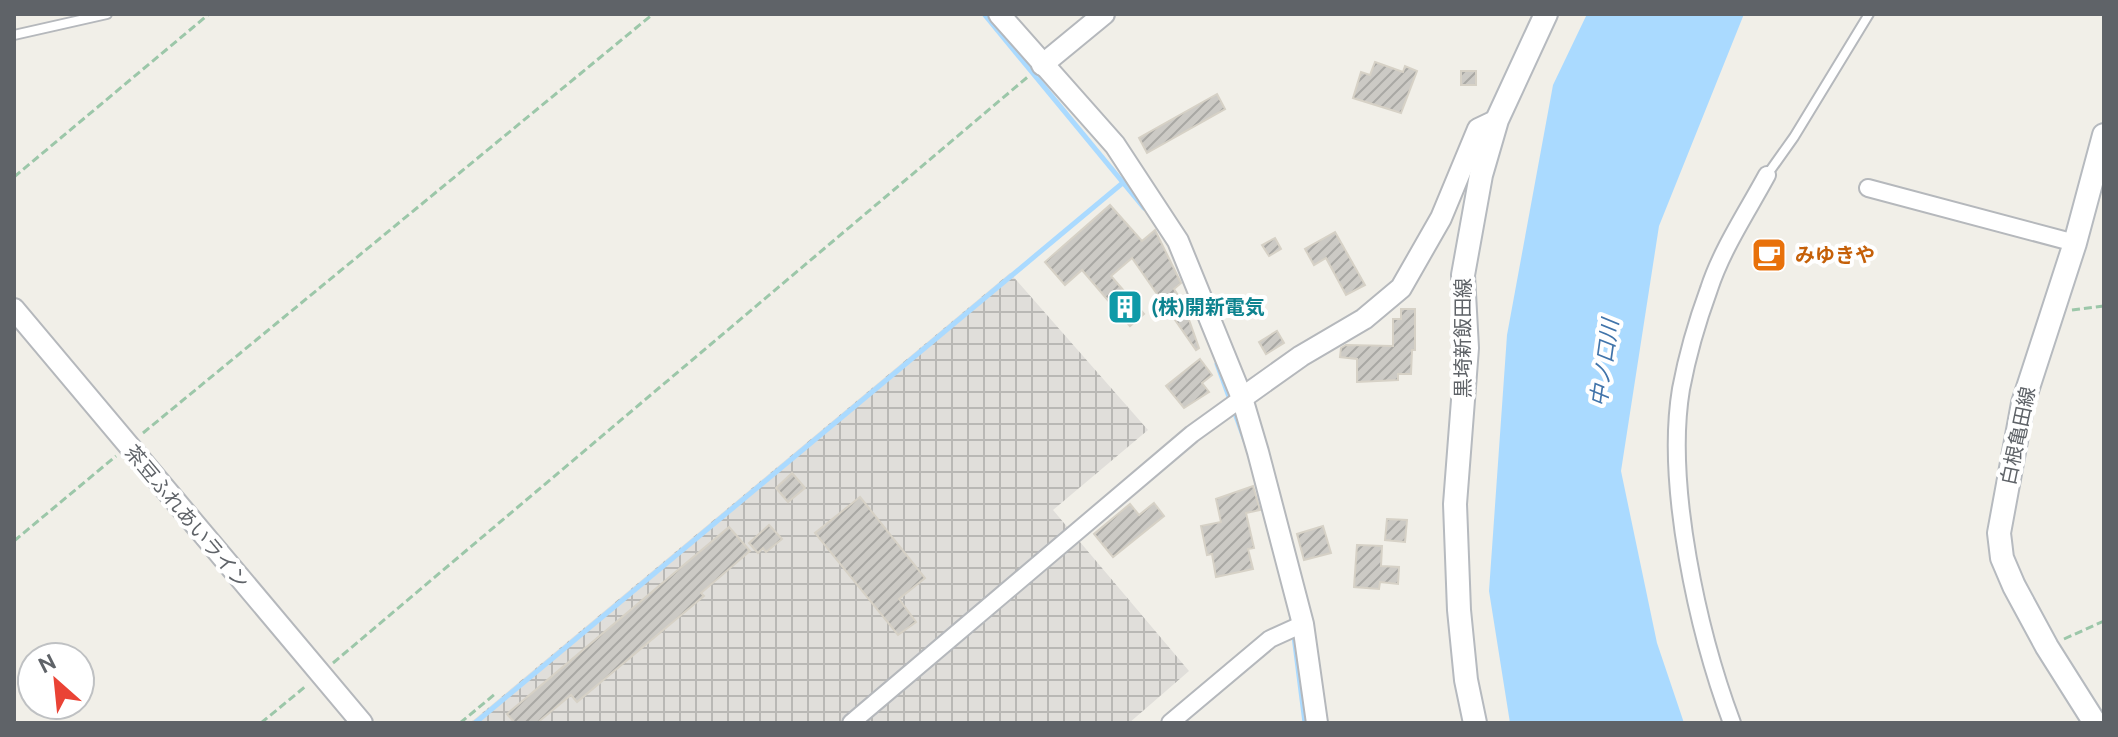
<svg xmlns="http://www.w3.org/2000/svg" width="2118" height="737" font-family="Ubuntu,'Noto Sans JP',sans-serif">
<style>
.industrial{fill:url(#industrial-grid)}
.water{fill:#aadaff}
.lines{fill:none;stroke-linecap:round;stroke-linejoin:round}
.stream{stroke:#aadaff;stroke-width:5}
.building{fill:url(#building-hatch);stroke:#d6d1c6;stroke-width:2}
.service-casing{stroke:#b5b8bc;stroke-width:12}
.minor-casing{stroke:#b5b8bc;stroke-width:20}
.tertiary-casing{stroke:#b5b8bc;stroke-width:24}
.secondary-casing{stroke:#b6babf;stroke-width:26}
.path{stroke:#9cc7a9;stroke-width:3;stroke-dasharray:8 4;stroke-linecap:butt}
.service{stroke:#fff;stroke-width:8}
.minor{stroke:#fff;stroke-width:16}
.tertiary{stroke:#fff;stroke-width:20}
.secondary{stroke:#fff;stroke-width:22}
.labels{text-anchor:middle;stroke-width:8;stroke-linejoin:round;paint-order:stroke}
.food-label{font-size:20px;font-weight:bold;fill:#c56008;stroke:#fff;text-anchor:start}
.culture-label{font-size:20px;font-weight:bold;fill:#0d838f;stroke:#fff;text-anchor:start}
.street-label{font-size:20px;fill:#5f6368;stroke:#fff}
.water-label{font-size:22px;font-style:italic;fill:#4174aa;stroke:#fff}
</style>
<defs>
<pattern id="industrial-grid" width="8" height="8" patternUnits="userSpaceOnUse" patternTransform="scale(2)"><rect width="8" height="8" fill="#e0deda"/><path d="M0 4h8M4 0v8" fill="none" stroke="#b9b8b5"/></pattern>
<pattern id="building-hatch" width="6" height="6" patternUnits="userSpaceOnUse" patternTransform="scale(2)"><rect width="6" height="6" fill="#cccac5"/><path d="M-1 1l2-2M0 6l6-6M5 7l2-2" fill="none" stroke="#a9a8a4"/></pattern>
</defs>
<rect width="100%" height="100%" fill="#f1efe8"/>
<path class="industrial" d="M 1010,273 L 1148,430 L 1053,510 L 1189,671 L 1129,723 L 470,723 Z"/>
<path class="water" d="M 1587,14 L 1744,14 L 1659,226 L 1621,471 L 1657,643 L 1684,723 L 1510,723 L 1489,591 L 1507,335 L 1553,85 Z"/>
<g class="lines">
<g class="stream">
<path d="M 984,14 L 1144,208"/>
<path d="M 1217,364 L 1245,441"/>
<path d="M 1291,613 L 1305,723"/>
<path d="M 475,723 L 1125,181"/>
</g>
</g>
<g class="building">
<path d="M 1375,62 L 1403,72 L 1405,66 L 1417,71 L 1401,113 L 1353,98 L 1361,72 L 1370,75 Z"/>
<rect x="1461" y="71" width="15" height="14"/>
<path d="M 1217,94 L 1225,109 L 1147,153 L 1139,138 Z"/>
<path d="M 1110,205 L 1142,241 L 1155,230 L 1181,283 L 1174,289 L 1183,303 L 1199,348 L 1196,350 L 1132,258 L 1111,276 L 1144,314 L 1130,326 L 1082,270 L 1065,285 L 1045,262 Z"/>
<path d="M 1335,232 L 1365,285 L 1346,295 L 1326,258 L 1314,265 L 1305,249 Z"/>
<path d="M 1275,238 L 1281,249 L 1269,256 L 1262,245 Z"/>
<path d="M 1760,246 L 1780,251 L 1777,264 L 1757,259 Z"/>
<path d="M 1401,309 L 1415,309 L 1415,350 L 1412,350 L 1411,374 L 1398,374 L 1398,380 L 1357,382 L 1357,359 L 1340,357 L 1341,348 L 1346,345 L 1393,346 L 1393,319 L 1401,319 Z"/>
<path d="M 1277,331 L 1284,343 L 1266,354 L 1259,342 Z"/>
<path d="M 1200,359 L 1212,375 L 1202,383 L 1209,392 L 1184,408 L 1166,386 Z"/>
<path d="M 792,473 L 805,488 L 788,502 L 776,488 Z"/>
<path d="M 1253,486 L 1260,510 L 1246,513 L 1254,548 L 1248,549 L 1253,569 L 1216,577 L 1212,554 L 1207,555 L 1201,526 L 1221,522 L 1216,499 Z"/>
<path d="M 860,497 L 925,578 L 899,599 L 916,622 L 898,635 L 815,533 Z"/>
<path d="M 1154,503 L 1164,516 L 1113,557 L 1094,534 L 1130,504 L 1139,515 Z"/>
<path d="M 1387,519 L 1407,520 L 1405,542 L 1385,540 Z"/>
<path d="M 769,525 L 782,539 L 766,552 L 763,548 L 758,553 L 749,543 Z"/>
<path d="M 1323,526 L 1331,553 L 1304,560 L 1297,534 Z"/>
<path d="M 729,527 L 750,551 L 701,593 L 704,596 L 577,702 L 571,695 L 537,723 L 515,723 L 507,714 Z"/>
<path d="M 1357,545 L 1382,546 L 1381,566 L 1399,567 L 1398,584 L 1380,582 L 1379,589 L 1354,587 Z"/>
</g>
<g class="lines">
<defs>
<g id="service">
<path d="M 14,35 L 107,14"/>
<path d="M 1767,175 L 1794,137 L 1869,14"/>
</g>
<g id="minor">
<path d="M 1868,188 L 2075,243"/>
<path d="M 851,723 L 1192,434 L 1242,398"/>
<path d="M 1170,723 L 1270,639 L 1303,624"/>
<path d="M 1732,723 C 1698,632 1665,485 1681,389 C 1687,357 1698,319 1709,289 C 1722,249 1747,212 1767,175"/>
</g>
<g id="tertiary">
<path d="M 999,14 L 1115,145 L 1178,241 L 1242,398 L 1258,452 L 1303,624 L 1317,723"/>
<path d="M 1042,65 L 1104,14"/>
<path d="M 14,309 L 362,723"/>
<path d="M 1242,398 L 1301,356 L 1364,319 L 1401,288 L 1441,218 L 1478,129 L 1497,120"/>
</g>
<g id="secondary">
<path d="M 1475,723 L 1466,680 L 1459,610 L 1455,504 L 1467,348 L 1463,275 L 1481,175 L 1497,120 L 1546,14"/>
<path d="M 2095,723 L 2047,647 L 2014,586 L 2002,558 L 1999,533 L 2023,403 L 2075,243 L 2104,135"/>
</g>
</defs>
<use href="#service" class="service-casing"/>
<use href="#minor" class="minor-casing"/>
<use href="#tertiary" class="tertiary-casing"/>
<use href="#secondary" class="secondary-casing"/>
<g class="path">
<path d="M 14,177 L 209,14"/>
<path d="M 2072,310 L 2104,306"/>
<path d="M 143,433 L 653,14"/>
<path d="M 14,541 L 116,456"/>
<path d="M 2064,639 L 2104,621"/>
<path d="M 333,663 L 1030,75"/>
<path d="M 261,723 L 306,686"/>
<path d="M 460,723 L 495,694"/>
</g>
<use href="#service" class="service"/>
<use href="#minor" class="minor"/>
<use href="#tertiary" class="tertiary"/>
<use href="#secondary" class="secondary"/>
</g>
<defs>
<symbol id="cafe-square" viewBox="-11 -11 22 22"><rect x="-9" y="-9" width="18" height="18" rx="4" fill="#e8710a" stroke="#fff"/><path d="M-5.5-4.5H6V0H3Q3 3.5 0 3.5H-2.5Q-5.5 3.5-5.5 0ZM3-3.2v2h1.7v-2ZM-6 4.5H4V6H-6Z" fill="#fff"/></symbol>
<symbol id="building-square" viewBox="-11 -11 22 22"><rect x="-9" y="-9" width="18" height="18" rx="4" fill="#0f9aa8" stroke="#fff"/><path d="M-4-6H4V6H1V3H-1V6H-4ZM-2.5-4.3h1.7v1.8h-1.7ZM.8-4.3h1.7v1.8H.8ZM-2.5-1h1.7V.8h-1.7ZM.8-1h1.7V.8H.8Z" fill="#fff"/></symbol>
</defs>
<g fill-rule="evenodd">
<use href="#cafe-square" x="1749" y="235" width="40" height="40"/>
<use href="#building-square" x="1105" y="287" width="40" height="40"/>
</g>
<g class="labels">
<g class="food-label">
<text x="1795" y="262">みゆきや</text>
</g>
<g class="culture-label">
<text x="1151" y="314">(株)開新電気</text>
</g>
<g class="street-label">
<text transform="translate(1463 338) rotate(-90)" y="7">黒埼新飯田線</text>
<text transform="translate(2018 436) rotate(-78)" y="7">白根亀田線</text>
<text transform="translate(187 517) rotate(50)" y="7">茶豆ふれあいライン</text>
</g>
<g class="water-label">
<text transform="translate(1604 363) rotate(-82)" y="8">中ノ口川</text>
</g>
</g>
<rect width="2118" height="737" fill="none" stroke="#5f6368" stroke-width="32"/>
<g transform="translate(56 681) rotate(333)"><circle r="38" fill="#ffffff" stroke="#bfc1c3" stroke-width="2"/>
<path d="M0-6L14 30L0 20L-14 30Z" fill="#ea4335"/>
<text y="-12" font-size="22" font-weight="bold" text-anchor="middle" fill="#5f6368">N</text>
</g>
</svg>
